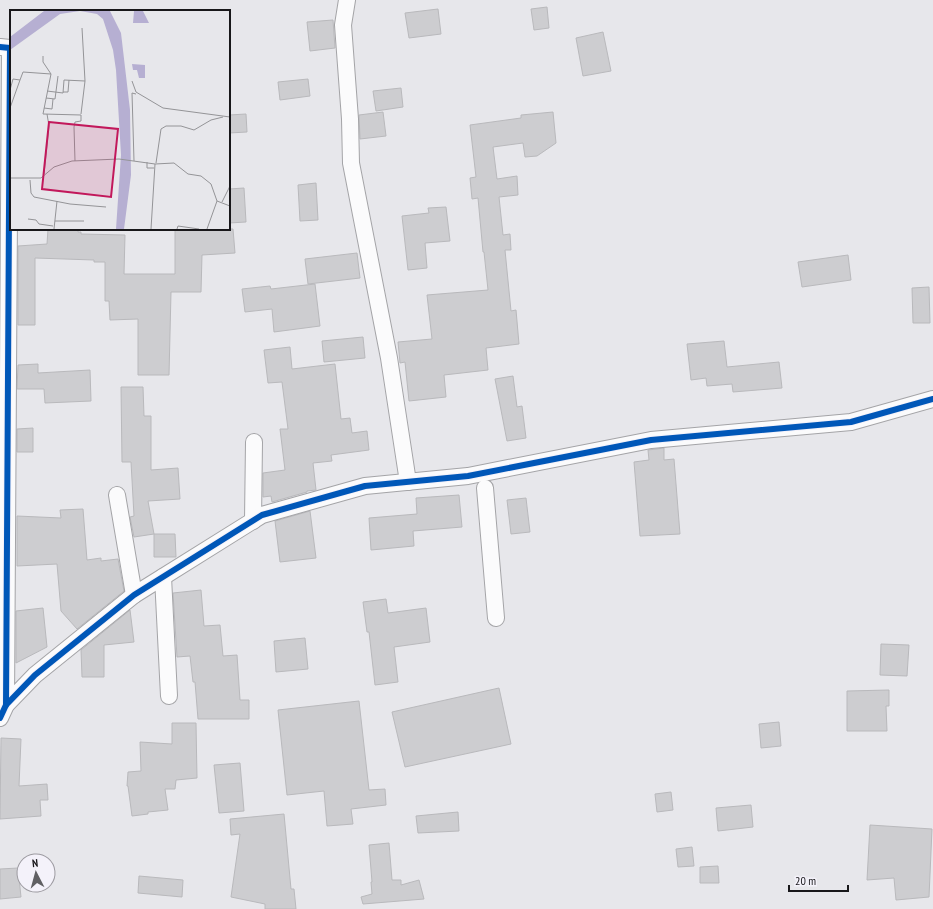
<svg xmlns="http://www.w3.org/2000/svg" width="933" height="909" font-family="'PT Sans Narrow',sans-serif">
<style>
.building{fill:#cdcdd0;stroke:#b9b9bc}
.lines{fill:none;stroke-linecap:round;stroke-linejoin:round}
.minor-casing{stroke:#a4a4a7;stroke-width:18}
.minor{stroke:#fbfbfc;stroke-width:16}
.cycleway-casing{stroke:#f4f2fa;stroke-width:8}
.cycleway{stroke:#0057b8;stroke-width:6}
.inset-road{fill:none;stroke:#949497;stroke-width:1}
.view{fill:#c2185b;fill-opacity:0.15;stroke:#c2185b;stroke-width:2}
.inset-edge{fill:none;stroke:#18171a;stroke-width:2}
</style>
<rect width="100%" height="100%" fill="#e7e7eb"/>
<g class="building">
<path d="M 547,7 L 549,28 L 534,30 L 531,9 Z"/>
<path d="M 438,9 L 441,34 L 409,38 L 405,13 Z"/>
<path d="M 333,20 L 335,48 L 310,51 L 307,22 Z"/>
<path d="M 603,32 L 611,71 L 583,76 L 576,38 Z"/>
<path d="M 308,79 L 310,96 L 280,100 L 278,82 Z"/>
<path d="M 401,88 L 403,107 L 376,111 L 373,91 Z"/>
<path d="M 383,112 L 386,136 L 360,139 L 359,115 Z"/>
<path d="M 553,112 L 556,143 L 537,156 L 525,157 L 523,143 L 493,147 L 497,179 L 517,176 L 518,195 L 499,197 L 503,235 L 510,234 L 511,250 L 505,250 L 511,311 L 516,310 L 519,344 L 486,348 L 488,370 L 444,375 L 446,397 L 409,401 L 405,362 L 400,363 L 398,342 L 432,339 L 427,295 L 488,290 L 484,252 L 483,252 L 478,198 L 472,199 L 470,178 L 476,177 L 470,125 L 521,118 L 521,115 Z"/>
<path d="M 246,114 L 247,132 L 229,133 L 229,115 Z"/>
<path d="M 316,183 L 318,220 L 300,221 L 298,185 Z"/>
<path d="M 244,188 L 246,222 L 229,223 L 229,189 Z"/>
<path d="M 446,207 L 450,241 L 425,243 L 427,268 L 408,270 L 402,216 L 429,213 L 428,208 Z"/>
<path d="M 48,229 L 78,229 L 78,232 L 81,232 L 81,234 L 125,235 L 124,274 L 175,274 L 175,229 L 233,229 L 235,253 L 202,255 L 201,292 L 171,292 L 169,375 L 138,375 L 138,319 L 110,320 L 109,301 L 105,301 L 105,262 L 94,262 L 94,260 L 35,258 L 35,325 L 18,325 L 18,246 L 47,244 Z"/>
<path d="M 357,253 L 360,278 L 308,284 L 305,259 Z"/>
<path d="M 848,255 L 851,280 L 802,287 L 798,262 Z"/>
<path d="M 315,284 L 320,326 L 274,332 L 272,309 L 245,312 L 242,289 L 270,286 L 271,289 Z"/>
<path d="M 929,287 L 930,323 L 913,323 L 912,288 Z"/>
<path d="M 363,337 L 365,358 L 324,362 L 322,341 Z"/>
<path d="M 724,341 L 727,367 L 779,362 L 782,388 L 733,392 L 732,384 L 707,386 L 706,378 L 691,380 L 687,344 Z"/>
<path d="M 290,347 L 292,369 L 335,364 L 341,419 L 350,418 L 352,433 L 367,431 L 369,450 L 331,455 L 332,461 L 313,463 L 316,490 L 307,491 L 307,492 L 272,502 L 271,496 L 263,497 L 263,473 L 285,470 L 280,429 L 288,429 L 282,382 L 268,383 L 264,350 Z"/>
<path d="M 38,364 L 38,373 L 90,370 L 91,401 L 45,403 L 44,389 L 17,389 L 18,365 Z"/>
<path d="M 513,376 L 517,407 L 522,406 L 526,438 L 507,441 L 495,379 Z"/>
<path d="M 121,387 L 143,387 L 144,416 L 151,416 L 151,470 L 178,468 L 180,499 L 148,501 L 154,534 L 134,537 L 130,517 L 134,516 L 131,462 L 122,462 Z"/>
<path d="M 33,428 L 33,452 L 17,452 L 17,429 Z"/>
<path d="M 664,448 L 664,460 L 674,459 L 680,534 L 640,536 L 634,462 L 649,460 L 648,450 Z"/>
<path d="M 459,495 L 462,527 L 413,531 L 414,546 L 371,550 L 369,518 L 417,514 L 416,498 Z"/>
<path d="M 526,498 L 530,532 L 511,534 L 507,500 Z"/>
<path d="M 83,509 L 87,560 L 101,558 L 101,561 L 118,559 L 124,591 L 77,629 L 61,611 L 57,564 L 17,566 L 17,516 L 61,518 L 60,510 Z"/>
<path d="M 310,511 L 316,558 L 280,562 L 275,521 Z"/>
<path d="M 154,534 L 175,534 L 176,557 L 154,557 Z"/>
<path d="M 201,590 L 204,626 L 220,625 L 223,656 L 237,655 L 240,700 L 249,700 L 249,719 L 198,719 L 195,682 L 193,682 L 190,656 L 177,657 L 173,593 Z"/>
<path d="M 386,599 L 388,613 L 426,608 L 430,642 L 394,647 L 398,682 L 375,685 L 369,632 L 367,632 L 363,602 Z"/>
<path d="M 43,608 L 47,647 L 16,663 L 16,611 Z"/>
<path d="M 130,610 L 134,642 L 104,645 L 104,677 L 82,677 L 81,650 Z"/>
<path d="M 305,638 L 308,669 L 276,672 L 274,641 Z"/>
<path d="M 881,644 L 909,645 L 907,676 L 880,675 Z"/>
<path d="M 499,688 L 511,744 L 405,767 L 392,712 Z"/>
<path d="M 889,690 L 889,706 L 886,706 L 887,731 L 847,731 L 847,691 Z"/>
<path d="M 359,701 L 369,790 L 385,789 L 386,805 L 351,809 L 353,824 L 327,826 L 324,791 L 287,795 L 278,710 Z"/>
<path d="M 779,722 L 781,746 L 761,748 L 759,724 Z"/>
<path d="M 172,723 L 196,723 L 197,778 L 176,780 L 175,789 L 165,789 L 168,810 L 148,812 L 148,814 L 132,816 L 128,786 L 127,786 L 128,772 L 141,771 L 140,742 L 172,744 Z"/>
<path d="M 1,738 L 21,739 L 19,786 L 47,784 L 48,800 L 40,800 L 41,816 L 0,819 Z"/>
<path d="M 240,763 L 244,811 L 219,813 L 214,765 Z"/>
<path d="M 671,792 L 673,810 L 657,812 L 655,794 Z"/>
<path d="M 751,805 L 753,827 L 718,831 L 716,808 Z"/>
<path d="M 458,812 L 459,831 L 418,833 L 416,816 Z"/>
<path d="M 284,814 L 291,889 L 294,889 L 296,909 L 265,909 L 265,904 L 231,897 L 240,834 L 231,835 L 230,819 Z"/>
<path d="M 870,825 L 932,829 L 929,897 L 896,900 L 894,878 L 867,880 Z"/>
<path d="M 389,843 L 392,880 L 401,880 L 401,885 L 419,880 L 424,899 L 363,904 L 361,897 L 372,894 L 371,882 L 372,882 L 369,845 Z"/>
<path d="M 692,847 L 694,866 L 678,867 L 676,849 Z"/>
<path d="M 718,866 L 719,883 L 700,883 L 700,867 Z"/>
<path d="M 18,868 L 21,897 L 0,899 L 0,869 Z"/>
<path d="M 139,876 L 183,880 L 182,897 L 138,893 Z"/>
</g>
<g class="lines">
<defs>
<g id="minor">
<path d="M 347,0 L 343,25 L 350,119 L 351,163 L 389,358 L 408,482"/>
<path d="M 0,47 L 10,48 L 6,705"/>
<path d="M 485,488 L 496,618"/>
<path d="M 117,495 L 134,595"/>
<path d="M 253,521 L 254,442"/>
<path d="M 163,577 L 169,696"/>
<path d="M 0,718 L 6,705 L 35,675 L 134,595 L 262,515 L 365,486 L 468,476 L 651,440 L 851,422 L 933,399"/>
</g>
</defs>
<use href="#minor" class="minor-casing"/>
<use href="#minor" class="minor"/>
<defs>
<g id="cycleway">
<path d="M 0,47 L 10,48 L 6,705"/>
<path d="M 0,718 L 6,705 L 35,675 L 134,595 L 262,515 L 365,486 L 468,476 L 651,440 L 851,422 L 933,399"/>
</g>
</defs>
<use href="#cycleway" class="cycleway-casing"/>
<use href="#cycleway" class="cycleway"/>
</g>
<g transform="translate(10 10)">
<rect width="220" height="220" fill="#e7e7eb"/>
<path d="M 34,1 L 100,1 L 111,23 L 120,100 L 121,165 L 114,219 L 106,219 L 111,145 L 106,60 L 103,40 L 93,9 L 87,4 L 70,1 L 50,4 L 0,40 L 0,27 ZM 124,1 L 133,1 L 139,13 L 123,13 ZM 122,54 L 135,55 L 135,68 L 129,68 L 127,60 L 123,60 Z" fill="#b6afd2"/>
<path class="inset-road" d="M 33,46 L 33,52 L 41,64 L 33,104 L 71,105 L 71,111 L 65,112 L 64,117 L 65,151M 122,71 L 126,82 L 153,98 L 220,107M 0,80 L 3,69 L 10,70 L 13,62 L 41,64M 37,81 L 53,83 L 54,70 L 75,71M 53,82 L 58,82 L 59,70M 36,88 L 45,89 L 48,66M 0,98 L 10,70M 34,98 L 42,99 L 43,89M 71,104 L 75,71 L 72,18M 124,151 L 122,83 L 126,84M 137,152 L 137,158 L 144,158M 146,153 L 151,119 L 156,116 L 171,116 L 184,120 L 201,110 L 213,107M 34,164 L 39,116 L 37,104M 0,168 L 31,168 L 44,157 L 62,151 L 109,149 L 145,154 L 164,153 L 178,164 L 191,166 L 201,174 L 207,191 L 197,219M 20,170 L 21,183 L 24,187 L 60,194 L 96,197M 207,191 L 220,196M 212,192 L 220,176M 18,209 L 26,210 L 29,214 L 43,216M 45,211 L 74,211M 44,219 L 47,191M 141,219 L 145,154M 167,219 L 168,216 L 189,219"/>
<path class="view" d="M 39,112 L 108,119 L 101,187 L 32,179 Z"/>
<rect width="220" height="220" class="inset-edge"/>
</g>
<g transform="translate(36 873) rotate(354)"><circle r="19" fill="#f4f2fa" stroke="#9c9aa0"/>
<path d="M0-3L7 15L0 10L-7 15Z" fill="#606063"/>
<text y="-6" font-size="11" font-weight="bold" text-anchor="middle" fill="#18171a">N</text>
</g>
<path d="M789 885v6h59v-6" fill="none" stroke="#18171a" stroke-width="2"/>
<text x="795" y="885" font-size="12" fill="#18171a" stroke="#f4f2fa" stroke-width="3" paint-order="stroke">20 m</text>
</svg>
